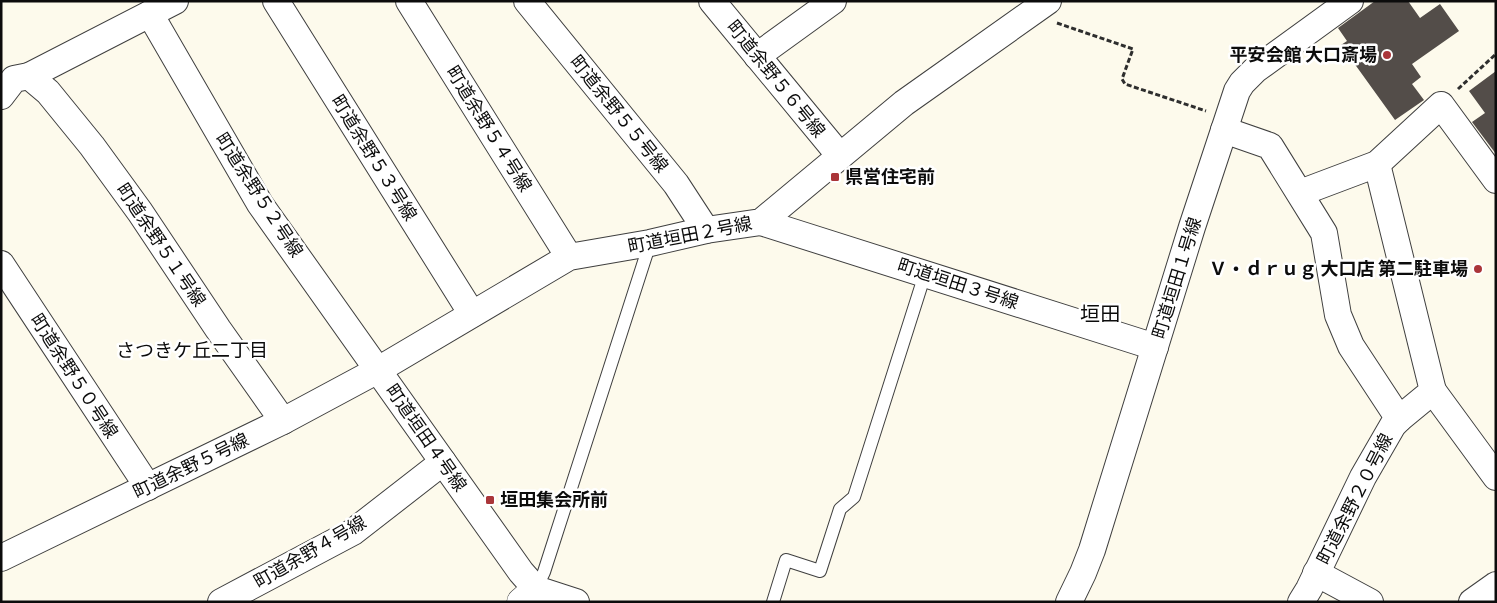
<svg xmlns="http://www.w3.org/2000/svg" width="1497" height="603" font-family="'Crimson Pro','Noto Sans JP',serif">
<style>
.building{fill:#534d49}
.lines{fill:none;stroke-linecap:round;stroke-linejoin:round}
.service-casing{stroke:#3f3f3f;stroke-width:14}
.minor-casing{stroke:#3f3f3f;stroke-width:28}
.tertiary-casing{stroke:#3f3f3f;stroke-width:29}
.path{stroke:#2e2e2e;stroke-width:3;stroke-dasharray:5 2.5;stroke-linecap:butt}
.service{stroke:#fff;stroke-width:12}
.minor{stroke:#fff;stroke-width:26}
.tertiary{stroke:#fff;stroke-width:28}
.poi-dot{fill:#aa3539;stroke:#fff;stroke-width:2}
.labels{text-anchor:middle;stroke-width:5;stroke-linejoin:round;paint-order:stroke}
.poi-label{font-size:18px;font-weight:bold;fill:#0c0c0c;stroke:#fff;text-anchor:end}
.street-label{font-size:18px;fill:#0c0c0c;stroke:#fff}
.neighbourhood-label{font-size:19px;fill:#0c0c0c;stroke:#fff}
.quarter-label{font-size:20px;fill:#0c0c0c;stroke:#fff}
</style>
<rect width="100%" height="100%" fill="#fdfaec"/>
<g class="building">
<path d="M 1375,1 L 1408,1 L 1420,18 L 1440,4 L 1459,31 L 1412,64 L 1421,77 L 1412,84 L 1424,100 L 1395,120 L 1341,45 L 1347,41 L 1338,28 Z"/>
<path d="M 1496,71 L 1496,154 L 1472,122 L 1485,113 L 1469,91 Z"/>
</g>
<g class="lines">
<defs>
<g id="service">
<path d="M 536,589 L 544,572 L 650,243"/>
<path d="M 773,602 L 786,560 L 820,571 L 840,509 L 854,497 L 925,274"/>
</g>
<g id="minor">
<path d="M 276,1 L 472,314"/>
<path d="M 409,1 L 569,257"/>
<path d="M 527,1 L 676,184 L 706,230"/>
<path d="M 712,1 L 840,156"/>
<path d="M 150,14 L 260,204 L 521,572 L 536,589 L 545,602"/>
<path d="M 757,56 L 833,1"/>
<path d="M 29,76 L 48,92 L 92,146 L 140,212 L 218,329 L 283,421"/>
<path d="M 1,96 L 14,79 L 29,76 L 175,1"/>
<path d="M 1224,130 L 1270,146 L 1324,233 L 1338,315 L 1351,346 L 1399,419 L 1393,425 L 1363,477 L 1309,589 L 1301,602"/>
<path d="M 1377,164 L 1433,391 L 1399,419"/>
<path d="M 1300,193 L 1377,164 L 1441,105 L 1496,180"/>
<path d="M 761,222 L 1155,347"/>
<path d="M 1,264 L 148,487"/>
<path d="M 1433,391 L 1496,477"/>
<path d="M 1,558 L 283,421 L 378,370 L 569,257 L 650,243 L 706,230 L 761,222 L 904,103 L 1048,1"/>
<path d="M 1316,573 L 1370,602"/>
<path d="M 536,589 L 576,602"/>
<path d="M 221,602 L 353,532 L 443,462"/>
<path d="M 1069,602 L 1083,573 L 1092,550 L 1192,227 L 1237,91 L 1242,83 L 1255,70 L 1350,1"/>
<path d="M 1472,602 L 1496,585"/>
</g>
<path id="tertiary" d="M 521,602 L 536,589"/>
</defs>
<use href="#service" class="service-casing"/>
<use href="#minor" class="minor-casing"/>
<use href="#tertiary" class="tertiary-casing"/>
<g class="path">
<path d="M 1057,23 L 1133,49 L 1122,79 L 1125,84 L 1206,111"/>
<path d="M 1458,89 L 1496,54"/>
</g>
<use href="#service" class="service"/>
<use href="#minor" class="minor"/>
<use href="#tertiary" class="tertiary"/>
</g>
<g class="poi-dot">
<circle cx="1387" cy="55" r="5"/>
<rect x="830" y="172" width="10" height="10" rx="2.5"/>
<circle cx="1478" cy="269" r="5"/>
<rect x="485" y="495" width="10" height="10" rx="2.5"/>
</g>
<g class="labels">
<g class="poi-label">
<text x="1377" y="61">平安会館 大口斎場</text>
<text x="845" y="183" text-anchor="start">県営住宅前</text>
<text x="1468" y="275">Ｖ・ｄｒｕｇ 大口店 第二駐車場</text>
<text x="500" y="506" text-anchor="start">垣田集会所前</text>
</g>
<g class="street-label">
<text transform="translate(776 79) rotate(51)" y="6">町道余野５６号線</text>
<text transform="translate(619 114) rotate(51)" y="6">町道余野５５号線</text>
<text transform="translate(489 129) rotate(58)" y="6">町道余野５４号線</text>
<text transform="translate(374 158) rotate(58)" y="6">町道余野５３号線</text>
<text transform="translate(259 195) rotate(57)" y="6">町道余野５２号線</text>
<text transform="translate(690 235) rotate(-11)" y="6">町道垣田２号線</text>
<text transform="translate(161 245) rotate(56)" y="6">町道余野５１号線</text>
<text transform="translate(1177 278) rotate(-73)" y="6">町道垣田１号線</text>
<text transform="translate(958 284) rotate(18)" y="6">町道垣田３号線</text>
<text transform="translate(74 376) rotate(57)" y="6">町道余野５０号線</text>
<text transform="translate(426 438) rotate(55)" y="6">町道垣田４号線</text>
<text transform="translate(191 466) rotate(-26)" y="6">町道余野５号線</text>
<text transform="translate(1355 499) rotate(-63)" y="6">町道余野２０号線</text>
<text transform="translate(310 552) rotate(-30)" y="6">町道余野４号線</text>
</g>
<g class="neighbourhood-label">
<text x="192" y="357">さつきケ丘二丁目</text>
</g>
<g class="quarter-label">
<text x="1100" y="321">垣田</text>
</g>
</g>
<rect width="1497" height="603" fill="none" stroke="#0c0c0c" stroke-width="5"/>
</svg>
